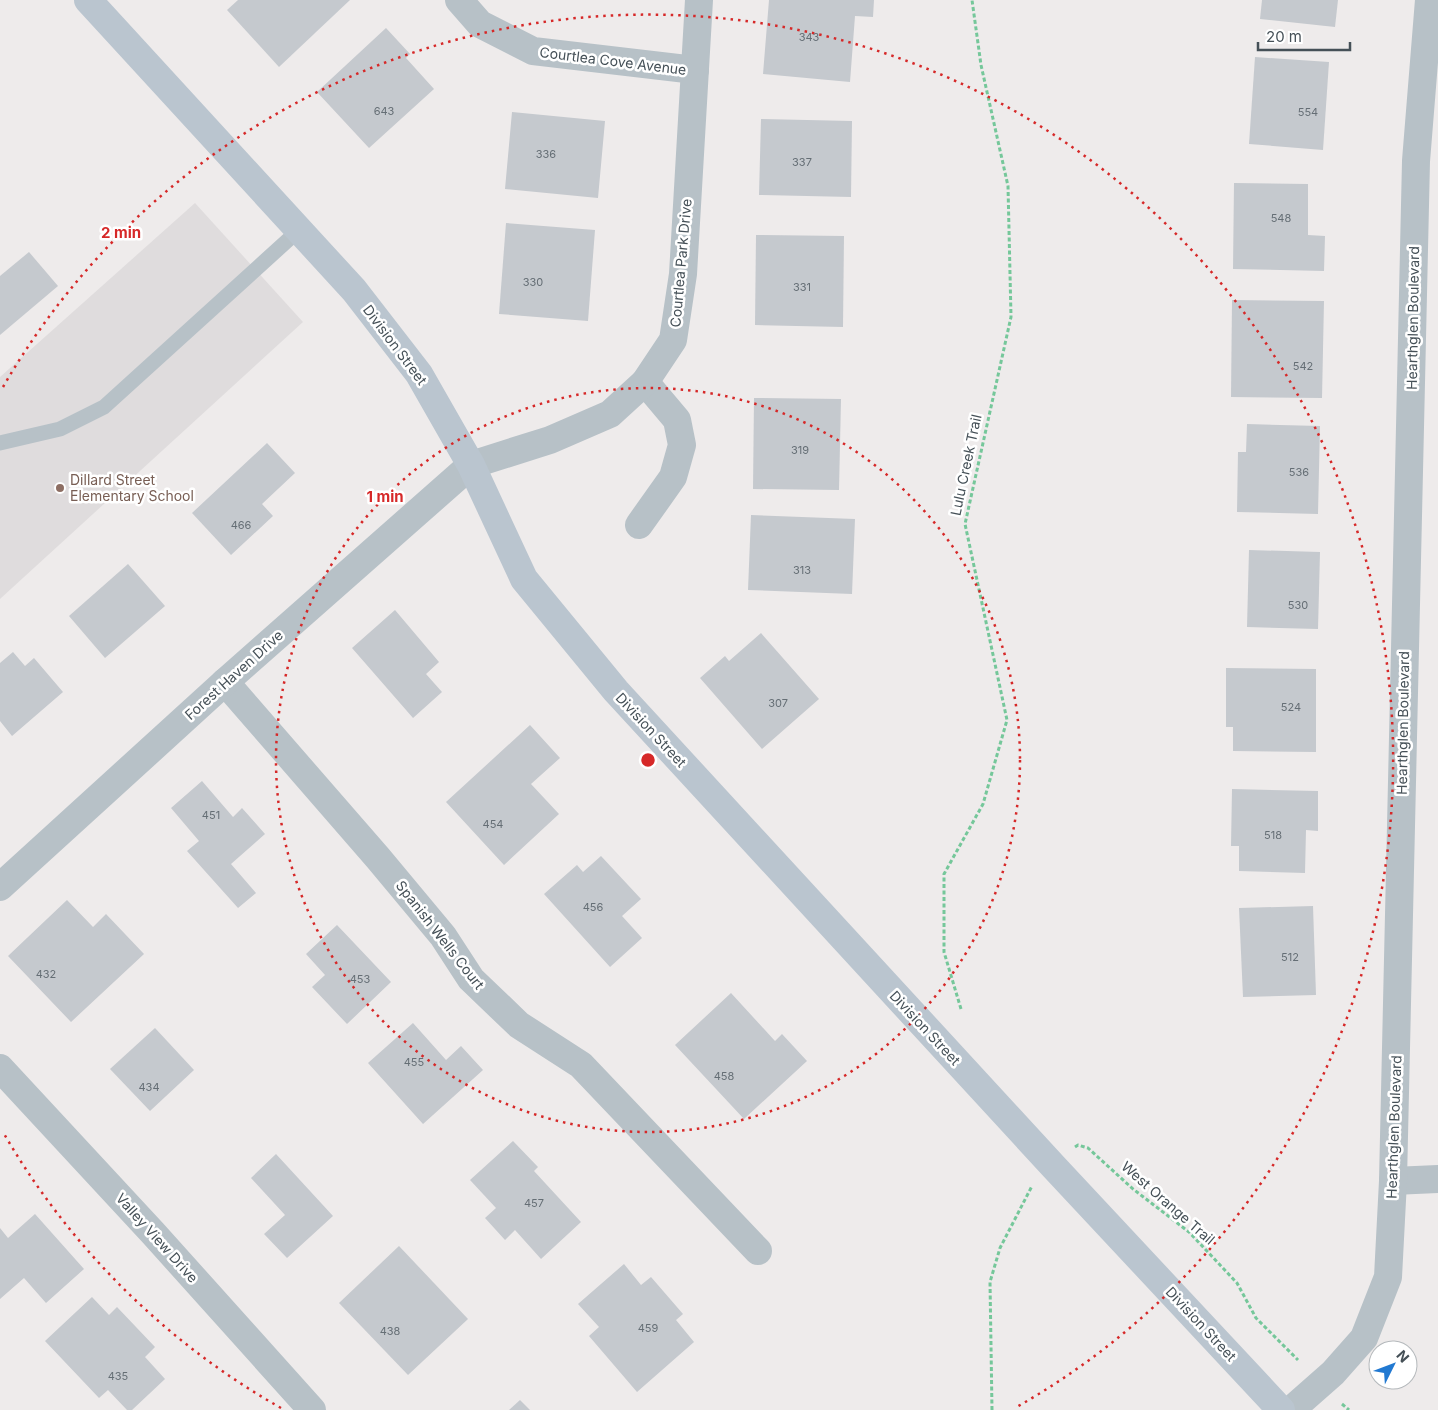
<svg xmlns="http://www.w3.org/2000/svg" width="1438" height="1410" font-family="Inter,sans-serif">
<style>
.education{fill:#dfdcdd}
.building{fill:#c5c9ce}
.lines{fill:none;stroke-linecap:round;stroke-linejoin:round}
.path{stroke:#75c79a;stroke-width:3;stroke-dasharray:4 2.5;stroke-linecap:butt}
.lane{stroke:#b7c1c7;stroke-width:15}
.street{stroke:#b7c1c7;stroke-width:28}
.secondary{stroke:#bac5cf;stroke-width:28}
.ring{fill:none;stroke:#d62828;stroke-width:2.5;stroke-dasharray:2.5 5}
.education-dot{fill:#8d6e63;stroke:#fff;stroke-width:2}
.labels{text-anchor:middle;stroke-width:5;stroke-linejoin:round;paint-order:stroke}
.number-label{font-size:11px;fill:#656e75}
.street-label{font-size:14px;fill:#455057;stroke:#fff}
.education-label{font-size:14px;fill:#785e54;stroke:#fff;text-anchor:start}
.centre{fill:#d62828;stroke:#fff;stroke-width:2.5}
.ring-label{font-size:15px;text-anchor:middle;font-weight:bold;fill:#d62828;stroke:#fff;stroke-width:5;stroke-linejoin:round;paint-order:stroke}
</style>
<rect width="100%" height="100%" fill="#eeebeb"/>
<path class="education" d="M 195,203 L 303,322 L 0,599 L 0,377 Z"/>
<g class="building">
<path d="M 238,0 L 350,0 L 279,67 L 227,10 Z"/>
<path d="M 769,0 L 874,0 L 873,17 L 855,16 L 850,82 L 763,74 Z"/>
<path d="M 1262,0 L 1338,0 L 1335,27 L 1260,19 Z"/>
<path d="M 386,28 L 410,54 L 406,58 L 434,89 L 369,148 L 317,92 Z"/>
<path d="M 1255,57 L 1329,62 L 1323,150 L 1249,144 Z"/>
<path d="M 512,112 L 605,121 L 598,198 L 505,189 Z"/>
<path d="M 761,119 L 852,121 L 851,197 L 759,195 Z"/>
<path d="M 1234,183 L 1308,184 L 1308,235 L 1325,236 L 1324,271 L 1233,269 Z"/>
<path d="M 506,223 L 595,230 L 588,321 L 499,314 Z"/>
<path d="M 756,235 L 844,236 L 843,327 L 755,325 Z"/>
<path d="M 29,252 L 58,286 L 0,335 L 0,276 Z"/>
<path d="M 1232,300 L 1324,301 L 1322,398 L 1231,397 Z"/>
<path d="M 754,398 L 841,399 L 839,490 L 753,489 Z"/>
<path d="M 1247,424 L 1320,426 L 1318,514 L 1237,512 L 1238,452 L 1246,452 Z"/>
<path d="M 267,443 L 295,473 L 262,504 L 273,516 L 231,555 L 192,513 Z"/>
<path d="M 751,515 L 855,519 L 852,594 L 748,590 Z"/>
<path d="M 1249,550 L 1320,552 L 1318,629 L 1247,627 Z"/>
<path d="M 128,564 L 165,606 L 105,658 L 69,616 Z"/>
<path d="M 395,610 L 439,662 L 426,674 L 442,692 L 413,718 L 352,648 Z"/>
<path d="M 761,633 L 819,699 L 762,749 L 700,678 L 725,656 L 729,661 Z"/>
<path d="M 13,652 L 25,666 L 34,658 L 63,692 L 12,736 L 0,721 L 0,663 Z"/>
<path d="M 1226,668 L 1316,669 L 1316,752 L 1233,751 L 1233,727 L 1226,727 Z"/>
<path d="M 530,725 L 560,758 L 531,784 L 559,814 L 504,865 L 446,802 Z"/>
<path d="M 202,781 L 233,817 L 242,808 L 265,834 L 231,864 L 256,893 L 238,908 L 187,851 L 199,841 L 171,808 Z"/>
<path d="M 1232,789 L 1318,791 L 1318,831 L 1306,830 L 1305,873 L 1239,871 L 1239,846 L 1231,846 Z"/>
<path d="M 601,856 L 641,899 L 622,916 L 642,938 L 610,967 L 544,894 L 577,865 L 583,872 Z"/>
<path d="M 67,900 L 93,927 L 106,914 L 144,954 L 71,1022 L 8,956 Z"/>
<path d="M 1313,906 L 1316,995 L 1243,997 L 1239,908 Z"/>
<path d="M 337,925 L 391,982 L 347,1024 L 312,987 L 325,975 L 306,954 Z"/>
<path d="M 731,993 L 775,1041 L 782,1034 L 807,1061 L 744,1119 L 675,1045 Z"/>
<path d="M 413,1023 L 446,1060 L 461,1046 L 483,1070 L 423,1124 L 368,1063 Z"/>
<path d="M 155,1028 L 194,1070 L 150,1111 L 110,1069 Z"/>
<path d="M 513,1141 L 538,1167 L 534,1171 L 581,1222 L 541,1259 L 515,1230 L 505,1240 L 485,1218 L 496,1208 L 470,1180 Z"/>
<path d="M 276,1154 L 333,1216 L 287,1258 L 264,1234 L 285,1215 L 251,1178 Z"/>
<path d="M 35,1214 L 84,1269 L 46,1303 L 24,1278 L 0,1299 L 0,1228 L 8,1238 Z"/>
<path d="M 399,1246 L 468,1319 L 408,1375 L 339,1303 Z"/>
<path d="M 624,1264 L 641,1285 L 651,1277 L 683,1314 L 676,1320 L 694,1342 L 637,1392 L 589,1336 L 599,1327 L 578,1304 Z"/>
<path d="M 92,1297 L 109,1315 L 117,1307 L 155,1347 L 145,1357 L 165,1379 L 132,1410 L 127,1410 L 108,1390 L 99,1398 L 45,1341 Z"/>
<path d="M 520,1400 L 530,1410 L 509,1410 Z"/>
</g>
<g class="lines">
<g class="path">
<path d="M 961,1009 L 944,952 L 944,874 L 983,804 L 1007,720 L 965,524 L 1011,317 L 1008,186 L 981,65 L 972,0"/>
<path d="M 1075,1147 L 1078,1145 L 1088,1148 L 1133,1189 L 1189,1232 L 1237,1283 L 1256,1318 L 1298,1360"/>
<path d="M 1342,1404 L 1349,1410"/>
<path d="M 992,1410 L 990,1282 L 1000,1248 L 1032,1186"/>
</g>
<path class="lane" d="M 0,443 L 60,429 L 104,407 L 299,230"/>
<g class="street">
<path d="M 459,0 L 480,24 L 533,51 L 695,70"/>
<path d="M 639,525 L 673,477 L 682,445 L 677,420 L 645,382"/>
<path d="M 225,682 L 378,858 L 443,936 L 471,979 L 519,1025 L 581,1065 L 758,1251"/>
<path d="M 0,887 L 225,682 L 471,465 L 550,440 L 610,414 L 645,382 L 673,340 L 683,274 L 699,0"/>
<path d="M 0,1068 L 153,1233 L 312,1410"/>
<path d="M 1393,1181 L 1438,1179"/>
<path d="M 1291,1410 L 1333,1373 L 1364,1338 L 1388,1277 L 1393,1181 L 1416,161 L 1429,0"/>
</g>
<path class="secondary" d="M 88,0 L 354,290 L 419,374 L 471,465 L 524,579 L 616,691 L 1054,1167 L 1281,1410"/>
</g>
<g class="ring">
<circle cx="648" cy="760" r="372"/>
<path d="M281 1408A745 745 0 0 1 3 1132M3 387A745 745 0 1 1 1015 1408"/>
</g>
<circle class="education-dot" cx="60" cy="488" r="5"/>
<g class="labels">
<g class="number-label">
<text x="809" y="41">343</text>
<text x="384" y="115">643</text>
<text x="1308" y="116">554</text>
<text x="546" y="158">336</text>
<text x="802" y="166">337</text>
<text x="1281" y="222">548</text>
<text x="533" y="286">330</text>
<text x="802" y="291">331</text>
<text x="1303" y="370">542</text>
<text x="800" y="454">319</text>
<text x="1299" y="476">536</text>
<text x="241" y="529">466</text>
<text x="802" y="574">313</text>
<text x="1298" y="609">530</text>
<text x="778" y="707">307</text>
<text x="1291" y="711">524</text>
<text x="211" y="819">451</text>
<text x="493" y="828">454</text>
<text x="1273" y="839">518</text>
<text x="593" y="911">456</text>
<text x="1290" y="961">512</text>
<text x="46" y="978">432</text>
<text x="360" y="983">453</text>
<text x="414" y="1066">455</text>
<text x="724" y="1080">458</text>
<text x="149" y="1091">434</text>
<text x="534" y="1207">457</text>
<text x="648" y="1332">459</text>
<text x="390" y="1335">438</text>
<text x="118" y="1380">435</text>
</g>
<g class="street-label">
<text transform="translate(613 61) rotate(7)" y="5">Courtlea Cove Avenue</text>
<text transform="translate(681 263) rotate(-85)" y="5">Courtlea Park Drive</text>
<text transform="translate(1413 318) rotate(-89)" y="5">Hearthglen Boulevard</text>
<text transform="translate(395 345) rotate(53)" y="5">Division Street</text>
<text transform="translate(966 465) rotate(-78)" y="5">Lulu Creek Trail</text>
<text transform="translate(234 675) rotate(-42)" y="5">Forest Haven Drive</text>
<text transform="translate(1403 723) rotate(-89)" y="5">Hearthglen Boulevard</text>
<text transform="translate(651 730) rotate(47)" y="5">Division Street</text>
<text transform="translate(440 935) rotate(52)" y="5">Spanish Wells Court</text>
<text transform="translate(925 1028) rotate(47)" y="5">Division Street</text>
<text transform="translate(1394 1127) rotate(-88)" y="5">Hearthglen Boulevard</text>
<text transform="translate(1168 1203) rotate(41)" y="5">West Orange Trail</text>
<text transform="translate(157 1238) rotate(48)" y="5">Valley View Drive</text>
<text transform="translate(1201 1324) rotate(47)" y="5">Division Street</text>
</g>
<g class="education-label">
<text x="70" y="485">Dillard Street<tspan x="70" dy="16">Elementary School</tspan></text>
</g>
</g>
<circle cx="648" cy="760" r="8" class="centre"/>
<g class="ring-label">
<text x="121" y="238">2 min</text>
<text x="385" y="502">1 min</text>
</g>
<g transform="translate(1393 1365) rotate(48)"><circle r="24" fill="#ffffff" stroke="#b5b9bc"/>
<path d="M0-4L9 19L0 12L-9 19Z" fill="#2279d1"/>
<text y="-8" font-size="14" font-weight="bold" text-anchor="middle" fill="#455057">N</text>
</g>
<path d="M1258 42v8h92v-8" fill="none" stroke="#455057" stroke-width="2.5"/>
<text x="1266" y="42" font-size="15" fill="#455057" stroke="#ffffff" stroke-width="4" paint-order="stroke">20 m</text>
</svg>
